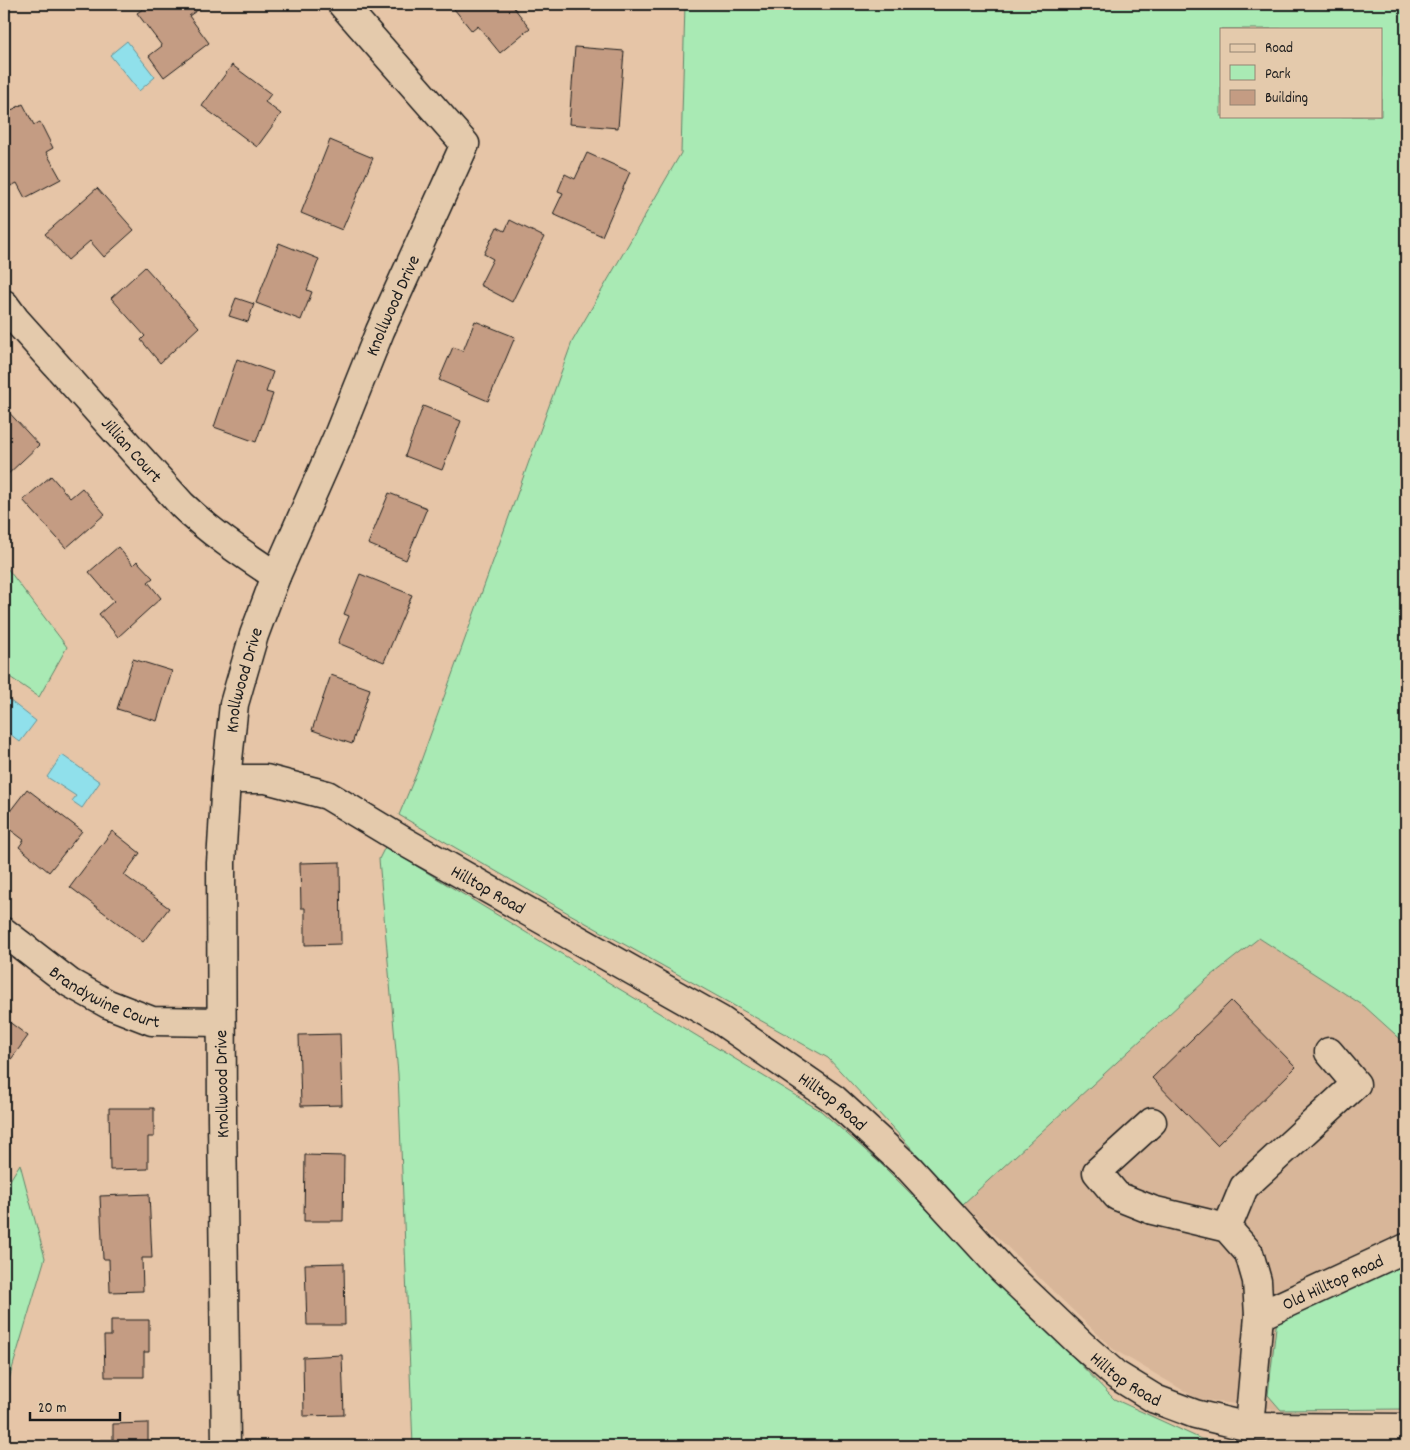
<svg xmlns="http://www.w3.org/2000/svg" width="1410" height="1450" font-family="Dekko,sans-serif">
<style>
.built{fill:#d8b699}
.green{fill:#a9eab4;stroke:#628368;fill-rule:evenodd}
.water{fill:#90e0eb;stroke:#629298}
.building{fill:#c49c83;stroke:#1c1c1c}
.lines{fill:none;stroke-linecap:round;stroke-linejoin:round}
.minor-casing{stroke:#1c1c1c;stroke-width:31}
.minor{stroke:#e4caac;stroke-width:28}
.labels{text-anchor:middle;stroke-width:5;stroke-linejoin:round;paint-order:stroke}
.street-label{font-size:18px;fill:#1c1c1c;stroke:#e4caac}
</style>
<rect width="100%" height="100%" fill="#e6c5a7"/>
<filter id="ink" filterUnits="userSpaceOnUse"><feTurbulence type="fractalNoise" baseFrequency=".02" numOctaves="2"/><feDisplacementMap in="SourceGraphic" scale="10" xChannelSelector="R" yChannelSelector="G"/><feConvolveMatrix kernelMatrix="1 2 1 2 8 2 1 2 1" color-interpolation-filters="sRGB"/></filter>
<g filter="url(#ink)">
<path class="built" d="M 1259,938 L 1364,1006 L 1406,1044 L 1406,1233 L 1280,1293 L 1268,1395 L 1281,1410 L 1198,1399 L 1113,1349 L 963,1204 L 1206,980 Z"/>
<g class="green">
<path d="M 685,4 L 1406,4 L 1406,1044 L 1364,1006 L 1259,938 L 1206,980 L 963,1204 L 828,1058 L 568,913 L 399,815 L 417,772 L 572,342 L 681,153 ZM 1221,29 L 1381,29 L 1381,116 L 1221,116 Z"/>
<path d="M 4,564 L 67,647 L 39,697 L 4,673 Z"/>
<path d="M 385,847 L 821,1111 L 881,1164 L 994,1276 L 1114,1399 L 1201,1439 L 1276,1446 L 413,1446 L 398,1074 L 379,859 Z"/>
<path d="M 20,1164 L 45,1258 L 4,1396 L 4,1190 Z"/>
<path d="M 1406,1233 L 1406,1409 L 1281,1410 L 1268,1395 L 1280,1293 Z"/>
</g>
<g class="water">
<path d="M 127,41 L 155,77 L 139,91 L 110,55 Z"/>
<path d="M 4,696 L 36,721 L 20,742 L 4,729 Z"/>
<path d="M 62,755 L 100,782 L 82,808 L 72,801 L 76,796 L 47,777 Z"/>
</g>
<g class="building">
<path d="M 150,4 L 206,4 L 189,16 L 209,43 L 164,77 L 149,56 L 162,46 L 137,13 Z"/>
<path d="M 450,4 L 511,4 L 530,28 L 500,53 L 478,26 L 472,31 Z"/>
<path d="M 575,47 L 624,51 L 618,128 L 569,124 Z"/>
<path d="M 232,65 L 271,94 L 265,102 L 281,114 L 257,147 L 202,106 Z"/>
<path d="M 23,104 L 34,125 L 40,122 L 53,148 L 46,152 L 61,179 L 25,198 L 17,183 L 11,186 L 4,171 L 4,168 L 7,166 L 4,160 L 4,114 Z"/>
<path d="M 330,140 L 373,158 L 342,230 L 301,213 Z"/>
<path d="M 587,153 L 630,172 L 602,236 L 553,214 L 563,193 L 558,191 L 565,174 L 575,179 Z"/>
<path d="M 97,188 L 134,230 L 104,257 L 90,241 L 68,260 L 45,234 Z"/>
<path d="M 510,220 L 544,237 L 512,302 L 480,285 L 493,259 L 484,254 L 497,227 L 505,231 Z"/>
<path d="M 279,243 L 319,259 L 307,290 L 312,292 L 301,320 L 256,303 Z"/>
<path d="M 145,267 L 199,327 L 160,363 L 141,340 L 145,336 L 111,298 Z"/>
<path d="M 236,298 L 254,304 L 248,322 L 229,316 Z"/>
<path d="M 475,321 L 515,337 L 488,401 L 439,380 L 453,347 L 463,351 Z"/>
<path d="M 237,359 L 273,372 L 266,392 L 273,394 L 256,442 L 214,427 Z"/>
<path d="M 423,406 L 461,421 L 442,470 L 405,456 Z"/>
<path d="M 4,407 L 39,445 L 5,477 L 4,476 Z"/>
<path d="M 51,476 L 70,498 L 82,488 L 105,514 L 66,548 L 23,500 Z"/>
<path d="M 389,493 L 427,508 L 406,560 L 368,544 Z"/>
<path d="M 118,547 L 133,565 L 137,561 L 153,578 L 148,582 L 161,598 L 118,637 L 99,614 L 114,601 L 89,572 Z"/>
<path d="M 360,574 L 412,595 L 384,662 L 338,643 L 349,616 L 344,614 Z"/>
<path d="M 133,659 L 172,671 L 157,721 L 117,709 Z"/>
<path d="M 331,675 L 370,689 L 352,744 L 312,730 Z"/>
<path d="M 27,789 L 82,831 L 49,872 L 19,847 L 24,840 L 4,825 L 4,819 Z"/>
<path d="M 112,831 L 140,853 L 124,875 L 169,908 L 143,942 L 70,887 Z"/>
<path d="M 340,862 L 341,944 L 305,945 L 305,908 L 301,908 L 300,863 Z"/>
<path d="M 1231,1001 L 1296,1067 L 1217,1145 L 1152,1078 Z"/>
<path d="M 4,1018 L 28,1036 L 4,1069 Z"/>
<path d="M 340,1034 L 342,1105 L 301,1106 L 299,1035 Z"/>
<path d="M 109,1108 L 154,1108 L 154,1137 L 148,1137 L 148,1169 L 110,1170 Z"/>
<path d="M 305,1155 L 344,1156 L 343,1221 L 304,1221 Z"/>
<path d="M 149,1194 L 152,1258 L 142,1258 L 143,1291 L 110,1292 L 109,1259 L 103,1259 L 100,1196 Z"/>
<path d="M 344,1263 L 345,1325 L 307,1325 L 305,1264 Z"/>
<path d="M 111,1320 L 149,1320 L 149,1352 L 144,1352 L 144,1377 L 105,1377 L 104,1336 L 111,1336 Z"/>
<path d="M 342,1355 L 344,1415 L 304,1416 L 303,1357 Z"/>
<path d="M 148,1423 L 148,1446 L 100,1446 L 100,1440 L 113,1440 L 113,1424 Z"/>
</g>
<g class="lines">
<defs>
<g id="minor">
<path id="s1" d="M 4,304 L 15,319 L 182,505 C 211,533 243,554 276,576"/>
<path id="s2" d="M 226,779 L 266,779 L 327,795 L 405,842 L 720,1020 L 834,1099 L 910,1169 L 1001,1268 L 1081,1344 L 1116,1375 L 1155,1399 L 1195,1414 L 1249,1427 L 1406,1428"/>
<path id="s3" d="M 4,932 L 70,983 L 108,1004 L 152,1021 L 221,1022"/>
<path d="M 1152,1122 L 1097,1172 L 1117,1196 L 1152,1210 L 1227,1228 L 1249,1253 L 1257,1281 L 1259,1316 L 1249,1427"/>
<path d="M 1227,1228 L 1244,1187 L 1356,1084 L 1329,1052"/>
<path id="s4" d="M 1259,1316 L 1406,1248"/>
<path id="s5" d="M 226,1446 L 222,1119 L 221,863 L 226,779 L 234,704 L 254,635 L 276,576 L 337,438 L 380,331 L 465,144 L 342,4"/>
</g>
</defs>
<use href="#minor" class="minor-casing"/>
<use href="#minor" class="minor"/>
</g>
</g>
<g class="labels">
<g class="street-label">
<text dy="6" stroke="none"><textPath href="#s5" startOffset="1172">Knollwood Drive</textPath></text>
<text dy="6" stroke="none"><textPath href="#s1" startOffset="194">Jillian Court</textPath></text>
<text dy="6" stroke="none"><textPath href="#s5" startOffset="768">Knollwood Drive</textPath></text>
<text dy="6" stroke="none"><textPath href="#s2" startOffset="290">Hilltop Road</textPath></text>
<text dy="6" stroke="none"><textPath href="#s3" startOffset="121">Brandywine Court</textPath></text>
<text transform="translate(221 1084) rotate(-91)" y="6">Knollwood Drive</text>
<text dy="6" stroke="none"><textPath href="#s2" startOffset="695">Hilltop Road</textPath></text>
<text dy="6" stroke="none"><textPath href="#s4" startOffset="81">Old Hilltop Road</textPath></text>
<text dy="6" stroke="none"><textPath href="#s2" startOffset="1100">Hilltop Road</textPath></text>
</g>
</g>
<rect width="1410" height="1450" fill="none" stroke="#e4caac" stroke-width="20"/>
<rect x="10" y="10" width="1390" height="1430" fill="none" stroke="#1c1c1c" stroke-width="2" filter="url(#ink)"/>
<rect x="1220" y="28" width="162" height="90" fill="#e4caac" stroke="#948472"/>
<rect x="1230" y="44" width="25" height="8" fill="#e4caac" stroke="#948472"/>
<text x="1265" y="52" font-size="15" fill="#1c1c1c">Road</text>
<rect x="1230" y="65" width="25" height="15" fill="#a9eab4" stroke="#948472"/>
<text x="1265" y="78" font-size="15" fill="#1c1c1c">Park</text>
<rect x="1230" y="90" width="25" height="15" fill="#c49c83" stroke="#948472"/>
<text x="1265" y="102" font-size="15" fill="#1c1c1c">Building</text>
<path d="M30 1412v8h90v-8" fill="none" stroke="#1c1c1c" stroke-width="2.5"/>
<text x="38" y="1412" font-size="15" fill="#1c1c1c" stroke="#e4caac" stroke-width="4" paint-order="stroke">20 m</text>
</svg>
